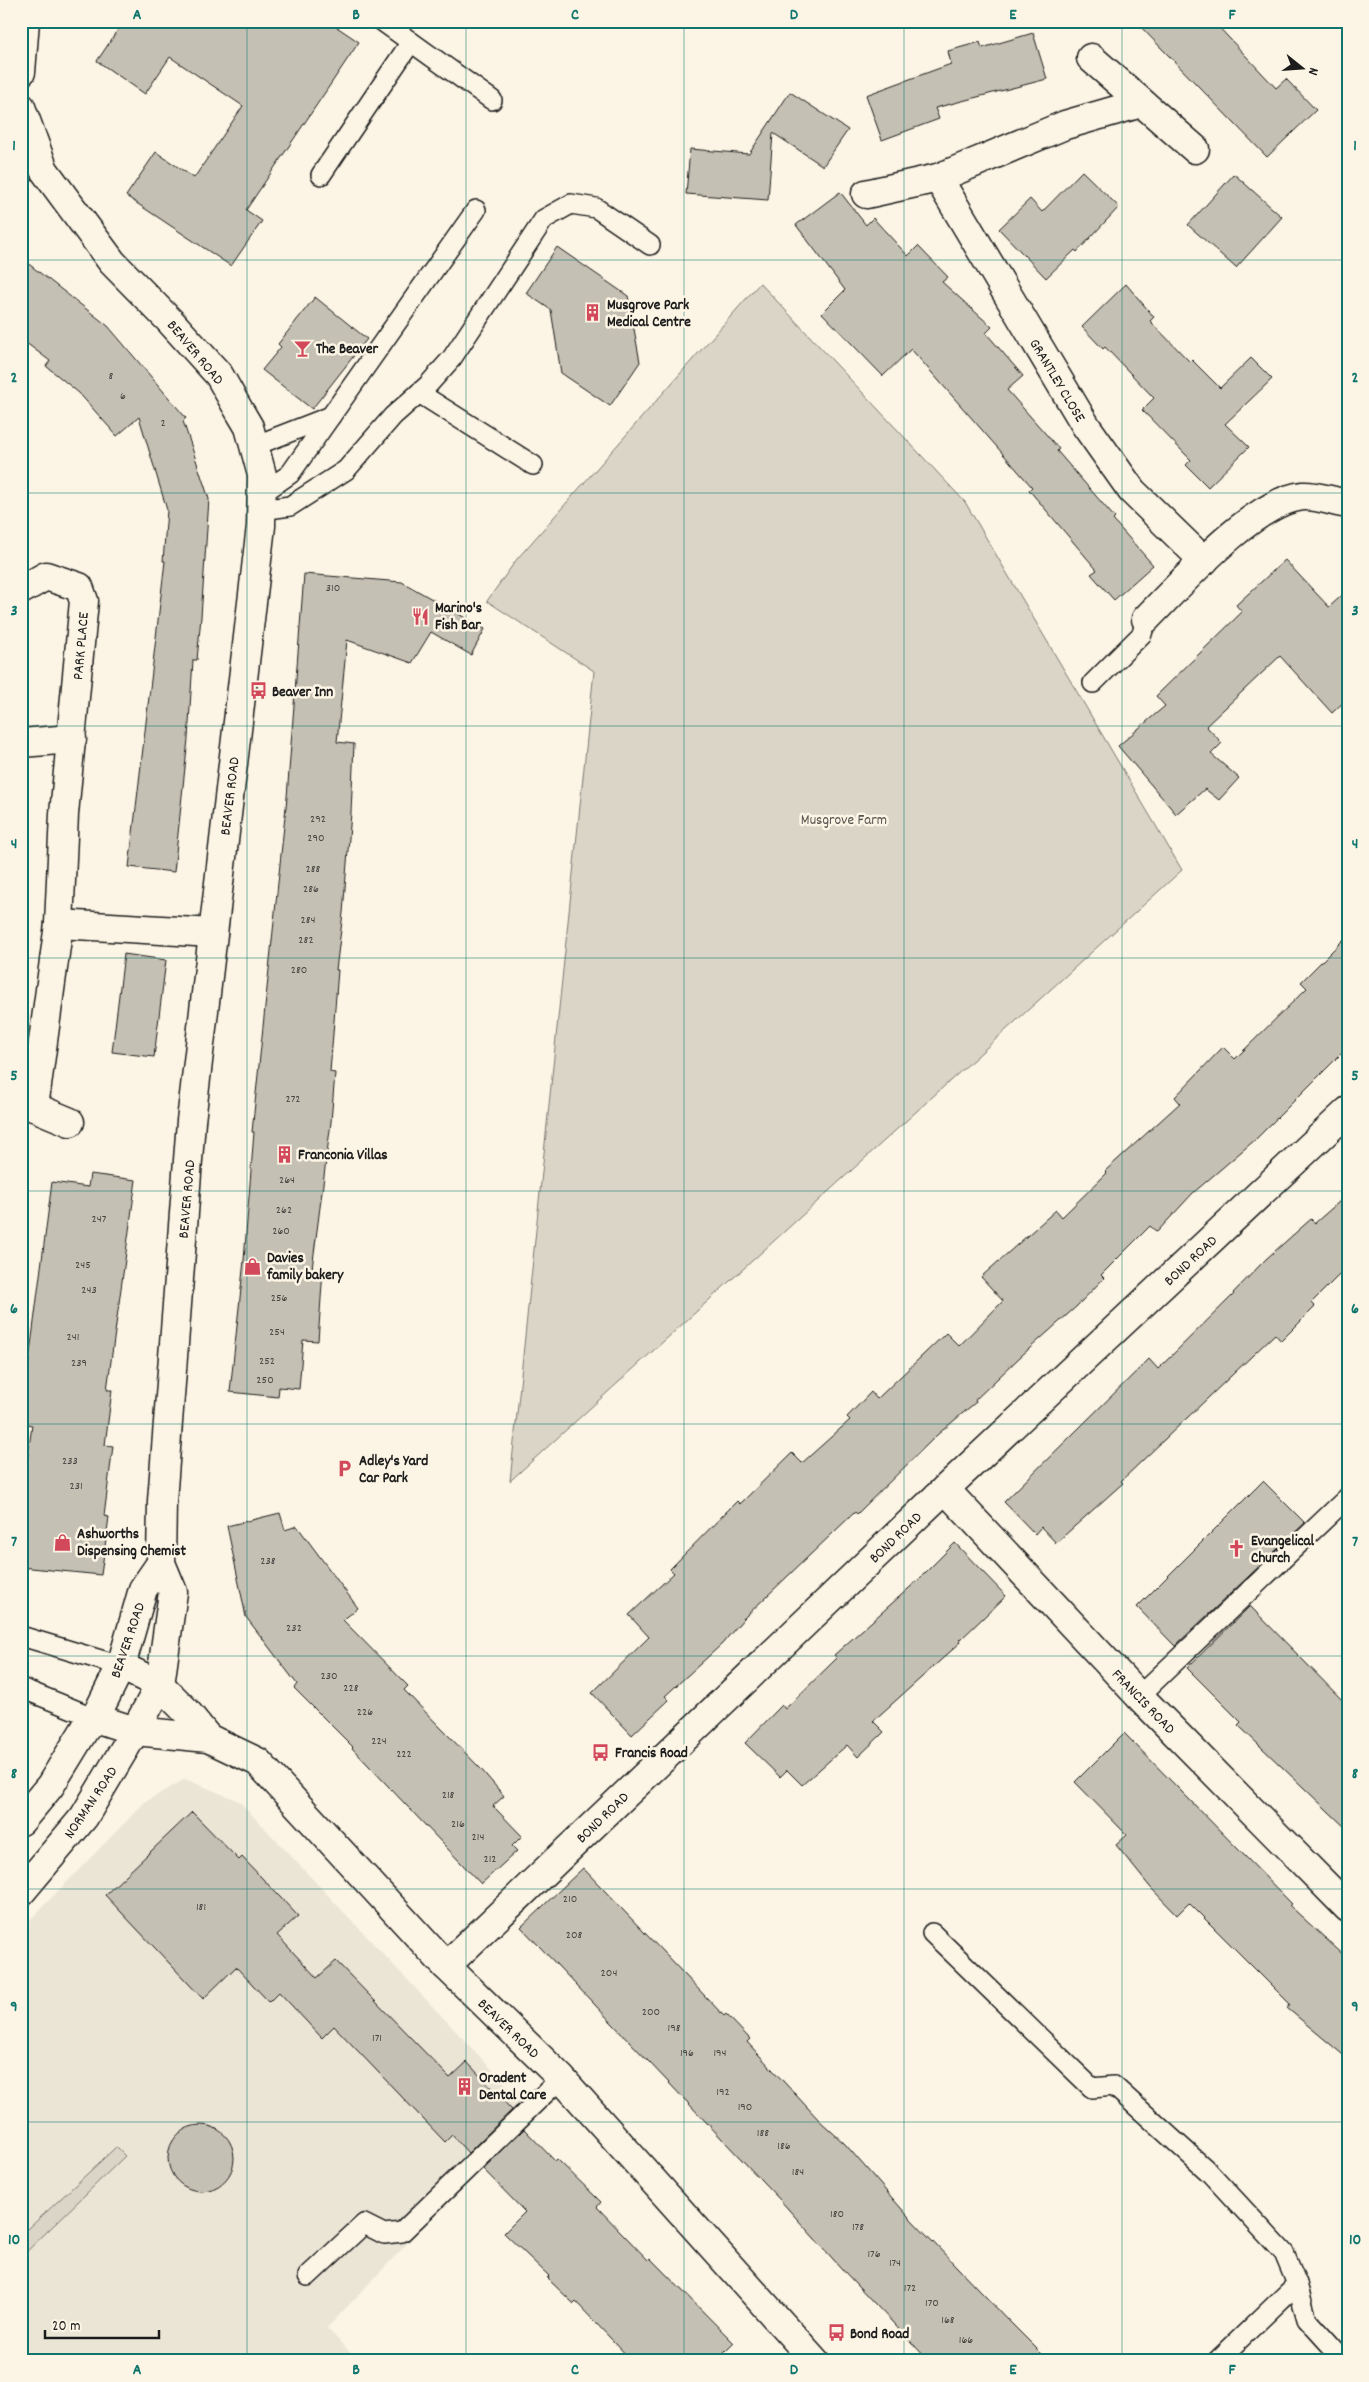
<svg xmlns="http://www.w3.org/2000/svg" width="1369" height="2382" font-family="Dekko,sans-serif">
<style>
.built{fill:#ebe5d6}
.green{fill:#dbd5c8;stroke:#7c7872}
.building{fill:#c4c0b3;stroke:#1c1c1c}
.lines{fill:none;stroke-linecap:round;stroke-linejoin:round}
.lane-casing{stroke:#1c1c1c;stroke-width:22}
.street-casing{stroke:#1c1c1c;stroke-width:31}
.secondary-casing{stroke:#1c1c1c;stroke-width:31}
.lane{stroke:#fcf5e5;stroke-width:19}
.street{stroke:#fcf5e5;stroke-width:28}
.secondary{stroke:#fcf5e5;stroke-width:28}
.grid{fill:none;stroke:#0f766e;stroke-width:1;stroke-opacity:0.55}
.labels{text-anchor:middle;stroke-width:5;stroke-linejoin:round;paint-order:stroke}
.number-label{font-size:12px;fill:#464542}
.poi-label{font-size:15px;font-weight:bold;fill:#1c1c1c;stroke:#fcf5e5;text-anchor:start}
.street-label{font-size:15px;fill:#1c1c1c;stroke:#fcf5e5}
.park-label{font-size:15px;fill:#555450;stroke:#fcf5e5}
.neatline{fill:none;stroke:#0f766e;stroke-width:2}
.grid-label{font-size:16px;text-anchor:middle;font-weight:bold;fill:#0f766e}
</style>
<rect width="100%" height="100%" fill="#fcf5e5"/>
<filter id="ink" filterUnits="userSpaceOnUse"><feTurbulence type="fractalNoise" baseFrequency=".02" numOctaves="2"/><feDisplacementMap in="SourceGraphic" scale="10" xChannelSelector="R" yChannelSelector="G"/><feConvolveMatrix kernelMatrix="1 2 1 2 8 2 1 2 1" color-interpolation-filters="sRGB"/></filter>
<g filter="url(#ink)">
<path class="built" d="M 185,1779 L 239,1801 L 532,2112 L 327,2328 L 358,2361 L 21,2361 L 21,1929 L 145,1802 Z"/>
<g class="green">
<path d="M 760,283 L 965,502 L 1182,870 L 510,1481 L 594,671 L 487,601 L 517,559 Z"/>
<path d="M 116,2147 L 125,2156 L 21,2257 L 21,2222 L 28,2229 Z"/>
</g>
<g class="building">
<path d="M 124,21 L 328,21 L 359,42 L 246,210 L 262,221 L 231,266 L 126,196 L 156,152 L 194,178 L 243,106 L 170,57 L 145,94 L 97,61 Z"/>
<path d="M 1135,21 L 1213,21 L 1276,88 L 1286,79 L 1316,110 L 1267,157 Z"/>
<path d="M 1033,33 L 1047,79 L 935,108 L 939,119 L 882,140 L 866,95 L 951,64 L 948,51 L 980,42 L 982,48 Z"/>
<path d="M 790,92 L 848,130 L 823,166 L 773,133 L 768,200 L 686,194 L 690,149 L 749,154 Z"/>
<path d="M 1082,171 L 1119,207 L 1077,252 L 1075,250 L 1046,278 L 999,229 L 1030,199 L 1042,212 Z"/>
<path d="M 1234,174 L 1282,217 L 1236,268 L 1188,225 Z"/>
<path d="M 840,192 L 866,225 L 873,218 L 908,256 L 918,246 L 948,277 L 942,282 L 992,327 L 986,333 L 1023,376 L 1007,390 L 1059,449 L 1057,451 L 1115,518 L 1113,520 L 1153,565 L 1114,600 L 1091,574 L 1097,570 L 1029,490 L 1032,487 L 911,349 L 883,376 L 822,313 L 845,290 L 796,225 Z"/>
<path d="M 557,247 L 628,296 L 640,362 L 610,406 L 561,373 L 551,310 L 526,293 Z"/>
<path d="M 21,258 L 108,326 L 186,418 L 183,421 L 209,499 L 201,617 L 197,660 L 193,660 L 188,739 L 174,872 L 129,867 L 165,561 L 163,561 L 167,510 L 139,417 L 117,436 L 79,393 L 46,366 L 50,361 L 21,339 Z"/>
<path d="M 1126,284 L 1154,317 L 1150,321 L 1190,362 L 1192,360 L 1220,388 L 1251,358 L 1272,379 L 1225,424 L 1249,447 L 1208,487 L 1186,465 L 1191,460 L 1142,410 L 1154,398 L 1105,347 L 1103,349 L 1082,327 Z"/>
<path d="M 315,297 L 367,339 L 312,409 L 262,370 L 281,347 L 278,344 Z"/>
<path d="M 1285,560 L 1329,607 L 1348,590 L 1348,698 L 1332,713 L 1280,656 L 1206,726 L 1222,743 L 1211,754 L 1239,778 L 1219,800 L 1205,789 L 1176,814 L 1118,746 L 1165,706 L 1156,696 L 1242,612 L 1236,605 Z"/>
<path d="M 304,574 L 402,582 L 485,629 L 471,655 L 431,632 L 412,663 L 347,640 L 337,742 L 354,744 L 351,813 L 343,913 L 336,970 L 338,970 L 330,1072 L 335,1073 L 331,1122 L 312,1269 L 323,1270 L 318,1341 L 303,1340 L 299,1389 L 279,1387 L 278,1397 L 230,1392 L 244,1260 L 254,1132 L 252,1132 L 287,797 Z"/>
<path d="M 1348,935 L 1348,1047 L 1256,1139 L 1193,1193 L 1157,1232 L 1150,1226 L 1101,1275 L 1104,1278 L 1077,1306 L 1020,1357 L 975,1400 L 976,1402 L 937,1435 L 857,1514 L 855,1512 L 744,1618 L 722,1644 L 665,1696 L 669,1700 L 632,1735 L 592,1693 L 649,1637 L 629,1615 L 674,1573 L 670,1569 L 737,1501 L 740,1504 L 792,1453 L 802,1463 L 850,1420 L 847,1417 L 871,1392 L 877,1399 L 946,1333 L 959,1346 L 1003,1301 L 981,1277 L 1056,1210 L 1062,1217 L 1107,1173 L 1105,1171 L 1180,1103 L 1175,1097 L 1223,1047 L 1235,1059 L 1307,988 L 1301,982 Z"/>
<path d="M 124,954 L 166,960 L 154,1057 L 112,1052 Z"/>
<path d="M 90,1174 L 136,1180 L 107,1390 L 112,1390 L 105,1445 L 113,1446 L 104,1516 L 109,1517 L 101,1575 L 21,1567 L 21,1507 L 32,1425 L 21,1423 L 52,1182 L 88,1187 Z"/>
<path d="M 1348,1194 L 1348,1266 L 1311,1303 L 1315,1307 L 1281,1341 L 1275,1334 L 1121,1481 L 1123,1483 L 1056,1543 L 1041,1527 L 1035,1534 L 1004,1502 L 1149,1359 L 1158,1369 L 1234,1294 L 1233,1293 L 1266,1259 L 1311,1219 L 1315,1223 Z"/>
<path d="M 1263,1481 L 1305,1523 L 1175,1646 L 1137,1607 Z"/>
<path d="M 280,1513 L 285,1530 L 297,1526 L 358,1608 L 343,1620 L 408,1686 L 404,1690 L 480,1768 L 504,1796 L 493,1806 L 522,1836 L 512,1846 L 517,1851 L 481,1884 L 352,1748 L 353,1747 L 294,1688 L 297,1684 L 246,1617 L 227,1526 Z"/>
<path d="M 955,1543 L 1006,1596 L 960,1640 L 961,1642 L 873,1721 L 884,1732 L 858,1757 L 847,1745 L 802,1785 L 787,1770 L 780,1777 L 745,1743 L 782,1705 L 785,1709 L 837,1658 L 834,1655 L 917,1581 Z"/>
<path d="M 1250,1606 L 1348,1706 L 1348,1830 L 1238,1725 L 1241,1722 L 1187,1668 Z"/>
<path d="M 1124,1733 L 1292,1904 L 1290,1906 L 1348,1959 L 1348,2059 L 1287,2008 L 1290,2004 L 1189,1903 L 1177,1915 L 1150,1887 L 1116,1845 L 1127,1835 L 1075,1782 Z"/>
<path d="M 192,1812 L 239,1860 L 242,1857 L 298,1916 L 277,1935 L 317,1978 L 336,1961 L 450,2078 L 467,2062 L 512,2110 L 468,2153 L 452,2135 L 445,2142 L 334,2026 L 322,2038 L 279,1992 L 269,2002 L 236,1967 L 203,1999 L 105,1895 Z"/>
<path d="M 583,1868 L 724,2016 L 726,2014 L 750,2039 L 747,2042 L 819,2120 L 845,2144 L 907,2215 L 1008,2320 L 1049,2361 L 929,2361 L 841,2268 L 780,2200 L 521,1927 Z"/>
<circle cx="201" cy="2158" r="33"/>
<path d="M 524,2129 L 555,2161 L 557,2159 L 601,2202 L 597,2207 L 648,2260 L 650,2258 L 734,2343 L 716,2361 L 632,2361 L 576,2302 L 574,2304 L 547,2278 L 549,2276 L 504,2233 L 525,2212 L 483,2169 Z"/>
</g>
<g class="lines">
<defs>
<g id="lane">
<path d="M 382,21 L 492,100"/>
<path d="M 321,175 L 411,42"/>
<path d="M 419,393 L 533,465"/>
<path d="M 254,446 L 331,416"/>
<path d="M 261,494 L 290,474 L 476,210"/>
<path d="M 261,510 L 290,506 L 346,470 L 393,416 L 428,385 L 452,358 L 544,219 L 571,204 L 596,208 L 650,245"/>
<path d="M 1093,683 L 1142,634 L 1146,619"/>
<path d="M 21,1636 L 121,1666"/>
<path d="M 21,1688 L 95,1718"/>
<path d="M 1139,1696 L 1348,1497"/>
<path d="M 932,1933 L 1092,2088 L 1114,2086 L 1210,2173 L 1284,2253 L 1297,2284 L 1217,2361"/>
<path d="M 308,2276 L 364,2224 L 384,2234 L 402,2232 L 561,2078"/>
<path d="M 1297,2284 L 1307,2319 L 1345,2361"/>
</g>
<g id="street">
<path d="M 1091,58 L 1195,149"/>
<path d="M 938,178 L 1086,426 L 1132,491 L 1204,561"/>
<path d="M 866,194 L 938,178 L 1065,125 L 1141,103"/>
<path d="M 21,590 L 46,576 L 79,587 L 84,601 L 64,814 L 59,924 L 34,1107 L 21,1101"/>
<path d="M 1146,619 C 1181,584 1253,501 1303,496 C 1317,495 1334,502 1348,504"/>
<path d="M 21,743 L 72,739"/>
<path d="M 59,924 L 213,933"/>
<path d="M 34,1107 L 70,1122"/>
<path d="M 945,1489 L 1139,1696 L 1348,1908"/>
<path d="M 121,1666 L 160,1685 L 187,1712 L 208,1738"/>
<path d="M 95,1718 L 135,1731 L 208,1738 L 258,1762 L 446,1966 L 561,2078 L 815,2361"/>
<path d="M 446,1966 L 945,1489 L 1348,1111"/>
</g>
<g id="secondary">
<path d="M 21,72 L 25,21"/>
<path d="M 21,107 L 44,170 L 112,262 L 171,322 L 219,375 L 236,405 L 249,427 L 262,475 L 261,526 L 191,1121 L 162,1501 L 161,1563 L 173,1592 L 160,1685 L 135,1731 L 84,1817 L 21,1892"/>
<path d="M 21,1821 L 50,1786 L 85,1729 L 95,1718 L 121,1666 L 143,1589 L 161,1563"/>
</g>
</defs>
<use href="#lane" class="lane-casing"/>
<use href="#street" class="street-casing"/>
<use href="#secondary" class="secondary-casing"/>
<use href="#lane" class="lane"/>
<use href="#street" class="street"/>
<use href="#secondary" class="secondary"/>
</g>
</g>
<path class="grid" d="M 247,21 L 247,2361M 466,21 L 466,2361M 684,21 L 684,2361M 904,21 L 904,2361M 1122,21 L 1122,2361M 21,260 L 1348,260M 21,493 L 1348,493M 21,726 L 1348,726M 21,958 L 1348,958M 21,1191 L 1348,1191M 21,1424 L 1348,1424M 21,1656 L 1348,1656M 21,1889 L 1348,1889M 21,2122 L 1348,2122"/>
<defs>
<symbol id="building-bare" viewBox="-9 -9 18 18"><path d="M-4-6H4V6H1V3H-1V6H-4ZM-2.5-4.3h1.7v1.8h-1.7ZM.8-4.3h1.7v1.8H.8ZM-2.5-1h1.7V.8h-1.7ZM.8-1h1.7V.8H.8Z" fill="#d1495b" stroke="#fcf5e5" stroke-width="2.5" paint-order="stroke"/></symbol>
<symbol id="bar-bare" viewBox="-9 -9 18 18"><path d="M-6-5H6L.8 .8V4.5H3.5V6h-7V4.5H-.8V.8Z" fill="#d1495b" stroke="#fcf5e5" stroke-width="2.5" paint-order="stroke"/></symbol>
<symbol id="restaurant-bare" viewBox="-9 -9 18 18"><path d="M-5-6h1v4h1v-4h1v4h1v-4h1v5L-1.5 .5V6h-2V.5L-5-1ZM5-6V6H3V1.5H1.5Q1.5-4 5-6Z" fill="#d1495b" stroke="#fcf5e5" stroke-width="2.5" paint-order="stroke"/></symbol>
<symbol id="bus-bare" viewBox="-9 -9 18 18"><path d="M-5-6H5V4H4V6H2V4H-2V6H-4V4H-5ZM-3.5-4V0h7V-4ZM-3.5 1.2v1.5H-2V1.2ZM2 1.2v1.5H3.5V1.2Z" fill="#d1495b" stroke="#fcf5e5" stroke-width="2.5" paint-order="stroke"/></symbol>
<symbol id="shop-bare" viewBox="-9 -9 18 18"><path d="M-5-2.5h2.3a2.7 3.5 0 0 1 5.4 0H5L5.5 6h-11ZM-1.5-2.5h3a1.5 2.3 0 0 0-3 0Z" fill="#d1495b" stroke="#fcf5e5" stroke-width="2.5" paint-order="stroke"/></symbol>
<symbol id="parking-bare" viewBox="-9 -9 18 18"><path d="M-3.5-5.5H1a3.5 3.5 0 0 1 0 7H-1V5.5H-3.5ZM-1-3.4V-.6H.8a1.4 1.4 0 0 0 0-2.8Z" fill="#d1495b" stroke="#fcf5e5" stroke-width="2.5" paint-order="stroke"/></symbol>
<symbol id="church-bare" viewBox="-9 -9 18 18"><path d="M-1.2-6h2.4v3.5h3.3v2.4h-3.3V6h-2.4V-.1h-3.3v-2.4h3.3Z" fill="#d1495b" stroke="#fcf5e5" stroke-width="2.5" paint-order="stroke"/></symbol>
</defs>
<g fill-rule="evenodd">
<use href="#building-bare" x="580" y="300" width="25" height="25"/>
<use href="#bar-bare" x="290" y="336" width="25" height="25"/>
<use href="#restaurant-bare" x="408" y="604" width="25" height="25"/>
<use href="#bus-bare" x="246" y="678" width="25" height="25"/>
<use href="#building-bare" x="272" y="1142" width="25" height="25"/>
<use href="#shop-bare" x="240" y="1254" width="25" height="25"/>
<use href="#parking-bare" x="332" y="1456" width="25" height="25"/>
<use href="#shop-bare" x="50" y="1530" width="25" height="25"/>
<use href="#church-bare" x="1224" y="1536" width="25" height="25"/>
<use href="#bus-bare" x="588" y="1740" width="25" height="25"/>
<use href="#building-bare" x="452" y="2074" width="25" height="25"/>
<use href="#bus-bare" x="824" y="2320" width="25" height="25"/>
</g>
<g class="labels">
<g class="number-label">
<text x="111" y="379">8</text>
<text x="123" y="399">6</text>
<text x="163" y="426">2</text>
<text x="333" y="591">310</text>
<text x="318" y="822">292</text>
<text x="316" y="841">290</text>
<text x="313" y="872">288</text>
<text x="311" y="892">286</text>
<text x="308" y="923">284</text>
<text x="306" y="943">282</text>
<text x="299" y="973">280</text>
<text x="293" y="1102">272</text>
<text x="287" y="1183">264</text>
<text x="284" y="1213">262</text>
<text x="99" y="1222">247</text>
<text x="281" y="1234">260</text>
<text x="83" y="1268">245</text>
<text x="89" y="1293">243</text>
<text x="279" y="1301">256</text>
<text x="277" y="1335">254</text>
<text x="73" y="1340">241</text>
<text x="267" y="1364">252</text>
<text x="79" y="1366">239</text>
<text x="265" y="1383">250</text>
<text x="70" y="1464">233</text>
<text x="76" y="1489">231</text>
<text x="268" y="1564">238</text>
<text x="294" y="1631">232</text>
<text x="329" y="1679">230</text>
<text x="351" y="1691">228</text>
<text x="365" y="1715">226</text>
<text x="379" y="1744">224</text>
<text x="404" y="1757">222</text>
<text x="448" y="1798">218</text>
<text x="458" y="1827">216</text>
<text x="478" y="1840">214</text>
<text x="490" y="1862">212</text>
<text x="570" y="1902">210</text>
<text x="201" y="1910">181</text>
<text x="574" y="1938">208</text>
<text x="609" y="1976">204</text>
<text x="651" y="2015">200</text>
<text x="674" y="2031">198</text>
<text x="377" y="2041">171</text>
<text x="687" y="2056">196</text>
<text x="720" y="2056">194</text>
<text x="723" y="2095">192</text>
<text x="745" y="2110">190</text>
<text x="763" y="2136">188</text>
<text x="784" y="2149">186</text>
<text x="798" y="2175">184</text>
<text x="837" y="2217">180</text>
<text x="858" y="2230">178</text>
<text x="874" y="2257">176</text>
<text x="895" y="2266">174</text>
<text x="910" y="2291">172</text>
<text x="932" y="2306">170</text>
<text x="948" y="2323">168</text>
<text x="966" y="2343">166</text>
</g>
<g class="poi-label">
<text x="607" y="309">Musgrove Park<tspan x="607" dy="17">Medical Centre</tspan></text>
<text x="316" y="353">The Beaver</text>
<text x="435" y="612">Marino's<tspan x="435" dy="17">Fish Bar</tspan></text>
<text x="272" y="696">Beaver Inn</text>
<text x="298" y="1159">Franconia Villas</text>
<text x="267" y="1262">Davies<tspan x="267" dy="17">family bakery</tspan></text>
<text x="359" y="1465">Adley's Yard<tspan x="359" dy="17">Car Park</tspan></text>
<text x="77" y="1538">Ashworths<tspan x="77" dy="17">Dispensing Chemist</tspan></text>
<text x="1251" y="1545">Evangelical<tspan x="1251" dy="17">Church</tspan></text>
<text x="615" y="1757">Francis Road</text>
<text x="479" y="2082">Oradent<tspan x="479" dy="17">Dental Care</tspan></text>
<text x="850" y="2338">Bond Road</text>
</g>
<g class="street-label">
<text transform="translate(196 352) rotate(50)" y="5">BEAVER ROAD</text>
<text transform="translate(1058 380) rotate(59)" y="5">GRANTLEY CLOSE</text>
<text transform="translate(80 646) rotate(-85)" y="5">PARK PLACE</text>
<text transform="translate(229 796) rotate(-83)" y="5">BEAVER ROAD</text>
<text transform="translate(186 1199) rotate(-85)" y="5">BEAVER ROAD</text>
<text transform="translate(1190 1260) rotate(-43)" y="5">BOND ROAD</text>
<text transform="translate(895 1537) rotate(-44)" y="5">BOND ROAD</text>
<text transform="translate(127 1640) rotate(-71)" y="5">BEAVER ROAD</text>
<text transform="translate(1144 1701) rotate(46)" y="5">FRANCIS ROAD</text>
<text transform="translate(90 1802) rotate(-56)" y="5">NORMAN ROAD</text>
<text transform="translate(602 1817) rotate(-44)" y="5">BOND ROAD</text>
<text transform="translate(509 2028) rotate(44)" y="5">BEAVER ROAD</text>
</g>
<g class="park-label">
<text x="844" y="824">Musgrove Farm</text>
</g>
</g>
<rect width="1369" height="2382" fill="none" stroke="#fcf5e5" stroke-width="55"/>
<g transform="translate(1302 68) rotate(107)" stroke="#fcf5e5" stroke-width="4" paint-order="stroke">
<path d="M0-4L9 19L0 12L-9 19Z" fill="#1c1c1c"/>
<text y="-8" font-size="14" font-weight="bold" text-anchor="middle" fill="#1c1c1c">N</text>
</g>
<path d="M45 2330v8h114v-8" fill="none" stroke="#1c1c1c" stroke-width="2.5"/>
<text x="52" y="2330" font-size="15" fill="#1c1c1c" stroke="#fcf5e5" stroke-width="4" paint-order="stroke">20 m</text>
<rect x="28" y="28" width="1314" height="2326" class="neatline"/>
<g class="grid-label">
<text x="137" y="19">A</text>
<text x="356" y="19">B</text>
<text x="575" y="19">C</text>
<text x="794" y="19">D</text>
<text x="1013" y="19">E</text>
<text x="1232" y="19">F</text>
<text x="14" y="150">1</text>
<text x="1355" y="150">1</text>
<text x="14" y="382">2</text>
<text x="1355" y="382">2</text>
<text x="14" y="615">3</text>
<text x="1355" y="615">3</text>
<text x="14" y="848">4</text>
<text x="1355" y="848">4</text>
<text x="14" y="1080">5</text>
<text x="1355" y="1080">5</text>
<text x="14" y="1313">6</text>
<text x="1355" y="1313">6</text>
<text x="14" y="1546">7</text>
<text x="1355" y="1546">7</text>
<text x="14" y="1778">8</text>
<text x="1355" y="1778">8</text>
<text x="14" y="2011">9</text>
<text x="1355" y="2011">9</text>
<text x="14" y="2244">10</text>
<text x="1355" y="2244">10</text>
<text x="137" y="2374">A</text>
<text x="356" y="2374">B</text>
<text x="575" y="2374">C</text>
<text x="794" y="2374">D</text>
<text x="1013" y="2374">E</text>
<text x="1232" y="2374">F</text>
</g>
</svg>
